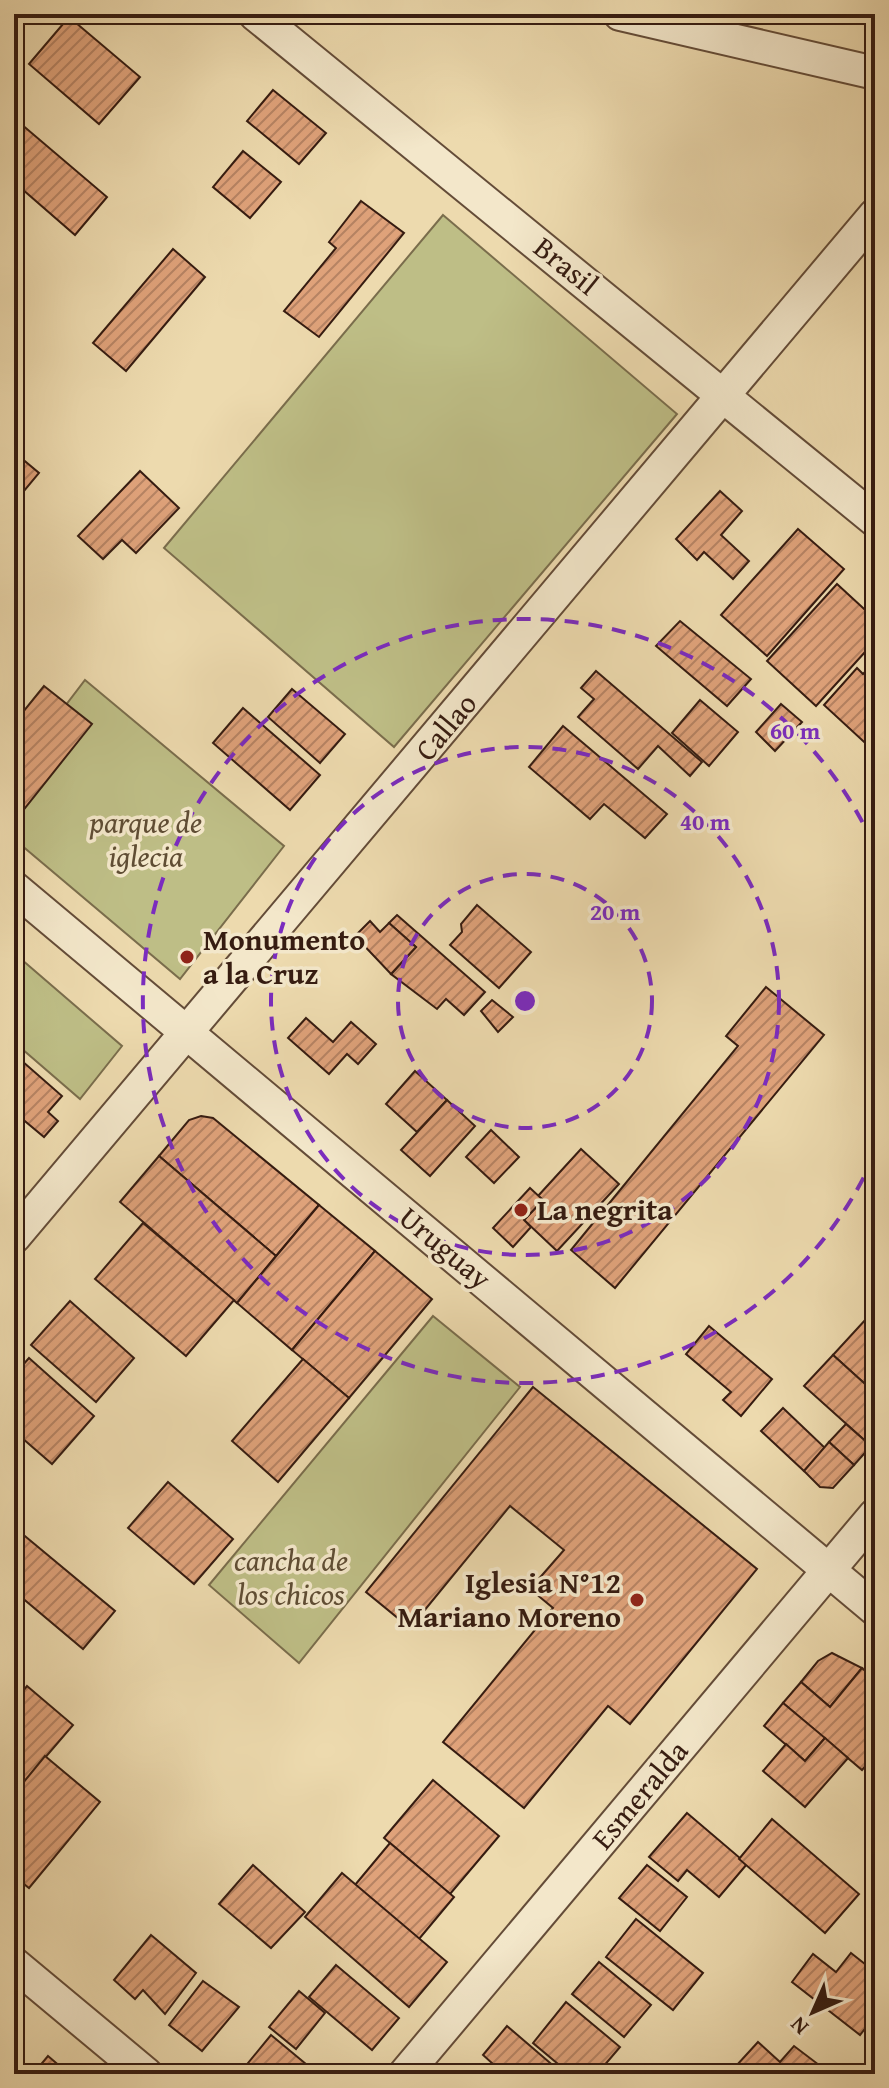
<svg xmlns="http://www.w3.org/2000/svg" width="889" height="2088" font-family="'Gentium Book Plus',serif">
  <defs>
    <pattern id="building-hatch" width="6" height="6" patternUnits="userSpaceOnUse" patternTransform="scale(2)"><rect width="6" height="6" fill="#dfa27a"/><path d="M-1 1l2-2M0 6l6-6M5 7l2-2" fill="none" stroke="#b68363"/></pattern>
  </defs>
  <rect width="100%" height="100%" fill="#eddaae"/>
  <filter id="stains"><feTurbulence type="fractalNoise" baseFrequency=".0025" numOctaves="4"/><feColorMatrix values="0 0 0 0 .2 0 0 0 0 .09 0 0 0 0 .02 0 0 0 .5 -.17"/></filter>
  <radialGradient id="worn" r=".72"><stop offset=".6" stop-color="#630" stop-opacity="0"/><stop offset="1" stop-color="#630" stop-opacity=".3"/></radialGradient>
  <g fill="#bebe86" stroke="#7a6d4c" stroke-width="2">
    <path d="M 443,215 L 677,414 L 394,747 L 164,548 Z"/>
    <path d="M 85,680 L 284,846 L 180,979 L 14,839 L 14,773 Z"/>
    <path d="M 14,953 L 122,1046 L 80,1099 L 14,1042 Z"/>
    <path d="M 433,1316 L 520,1387 L 299,1663 L 209,1585 Z"/>
  </g>
  <g fill="url(#building-hatch)" stroke="#361c11" stroke-width="2">
    <path d="M 69,17 L 140,77 L 99,124 L 29,64 Z"/>
    <path d="M 273,90 L 326,133 L 299,164 L 247,121 Z"/>
    <path d="M 14,118 L 107,197 L 75,235 L 14,182 Z"/>
    <path d="M 243,151 L 281,182 L 250,218 L 213,187 Z"/>
    <path d="M 361,201 L 404,233 L 319,337 L 284,311 L 336,248 L 329,242 Z"/>
    <path d="M 173,249 L 205,277 L 126,371 L 93,343 Z"/>
    <path d="M 14,452 L 39,473 L 14,503 Z"/>
    <path d="M 140,471 L 179,508 L 136,553 L 122,540 L 103,559 L 78,536 Z"/>
    <path d="M 720,491 L 742,511 L 721,535 L 749,561 L 733,579 L 704,552 L 697,560 L 676,539 Z"/>
    <path d="M 798,529 L 844,569 L 767,656 L 721,615 Z"/>
    <path d="M 837,584 L 875,619 L 875,641 L 816,706 L 767,661 Z"/>
    <path d="M 680,621 L 751,679 L 727,706 L 656,646 Z"/>
    <path d="M 875,662 L 875,752 L 824,705 L 857,668 L 863,674 Z"/>
    <path d="M 596,671 L 702,762 L 690,776 L 658,746 L 638,769 L 578,717 L 594,699 L 581,688 Z"/>
    <path d="M 44,686 L 92,724 L 25,808 L 14,799 L 14,723 Z"/>
    <path d="M 292,689 L 345,734 L 320,763 L 268,717 Z"/>
    <path d="M 700,700 L 738,732 L 709,766 L 672,733 Z"/>
    <path d="M 781,704 L 802,722 L 775,751 L 756,732 Z"/>
    <path d="M 243,708 L 320,775 L 290,810 L 213,743 Z"/>
    <path d="M 563,726 L 667,814 L 645,838 L 604,804 L 590,819 L 529,767 Z"/>
    <path d="M 477,905 L 531,952 L 499,988 L 450,945 L 462,932 L 461,924 Z"/>
    <path d="M 397,915 L 485,992 L 464,1015 L 446,999 L 437,1009 L 391,974 L 416,947 L 389,923 Z"/>
    <path d="M 370,921 L 380,932 L 389,923 L 416,947 L 391,974 L 355,936 Z"/>
    <path d="M 766,987 L 824,1035 L 615,1288 L 571,1250 L 738,1046 L 726,1036 Z"/>
    <path d="M 492,1000 L 513,1017 L 498,1032 L 481,1011 Z"/>
    <path d="M 306,1018 L 333,1042 L 351,1022 L 376,1044 L 358,1064 L 347,1054 L 329,1074 L 288,1038 Z"/>
    <path d="M 14,1054 L 62,1096 L 48,1112 L 58,1121 L 44,1137 L 14,1112 Z"/>
    <path d="M 415,1071 L 447,1100 L 417,1132 L 386,1104 Z"/>
    <path d="M 447,1100 L 475,1126 L 430,1176 L 401,1150 Z"/>
    <path d="M 201,1116 L 213,1118 L 319,1205 L 276,1256 L 159,1156 L 189,1120 Z"/>
    <path d="M 491,1130 L 519,1157 L 494,1183 L 466,1157 Z"/>
    <path d="M 581,1149 L 619,1184 L 557,1251 L 524,1220 L 543,1200 L 538,1196 Z"/>
    <path d="M 159,1156 L 276,1256 L 237,1303 L 120,1202 Z"/>
    <path d="M 530,1188 L 543,1200 L 524,1220 L 531,1227 L 513,1247 L 493,1228 Z"/>
    <path d="M 319,1205 L 375,1251 L 292,1350 L 237,1303 Z"/>
    <path d="M 143,1223 L 234,1300 L 186,1356 L 95,1279 Z"/>
    <path d="M 375,1251 L 432,1299 L 349,1398 L 292,1350 Z"/>
    <path d="M 70,1301 L 134,1358 L 96,1402 L 31,1345 Z"/>
    <path d="M 867,1318 L 875,1326 L 875,1393 L 833,1355 Z"/>
    <path d="M 709,1326 L 772,1379 L 741,1416 L 723,1400 L 731,1392 L 686,1354 Z"/>
    <path d="M 833,1355 L 875,1393 L 875,1442 L 871,1446 L 804,1386 Z"/>
    <path d="M 29,1358 L 94,1416 L 52,1464 L 14,1431 L 14,1375 Z"/>
    <path d="M 303,1359 L 349,1398 L 278,1482 L 232,1441 Z"/>
    <path d="M 533,1387 L 757,1569 L 630,1724 L 608,1706 L 524,1808 L 443,1742 L 553,1608 L 530,1589 L 564,1550 L 510,1506 L 410,1628 L 366,1592 Z"/>
    <path d="M 783,1408 L 825,1448 L 804,1471 L 761,1431 Z"/>
    <path d="M 846,1424 L 871,1446 L 854,1465 L 829,1442 Z"/>
    <path d="M 829,1442 L 854,1465 L 833,1488 L 820,1487 L 804,1471 Z"/>
    <path d="M 168,1482 L 233,1539 L 194,1584 L 128,1528 Z"/>
    <path d="M 14,1527 L 115,1611 L 83,1649 L 14,1591 Z"/>
    <path d="M 832,1653 L 862,1668 L 830,1707 L 801,1682 L 818,1661 Z"/>
    <path d="M 862,1668 L 875,1680 L 875,1755 L 862,1770 L 783,1703 L 801,1682 L 830,1707 Z"/>
    <path d="M 27,1686 L 73,1725 L 14,1794 L 14,1702 Z"/>
    <path d="M 783,1703 L 825,1738 L 805,1761 L 764,1726 Z"/>
    <path d="M 825,1738 L 848,1758 L 805,1807 L 763,1771 L 786,1744 L 805,1761 Z"/>
    <path d="M 45,1756 L 100,1802 L 29,1888 L 14,1876 L 14,1794 Z"/>
    <path d="M 433,1780 L 499,1836 L 450,1894 L 384,1838 Z"/>
    <path d="M 687,1813 L 747,1864 L 719,1897 L 687,1870 L 678,1881 L 649,1857 Z"/>
    <path d="M 772,1819 L 859,1894 L 825,1933 L 739,1859 Z"/>
    <path d="M 390,1843 L 454,1897 L 419,1939 L 355,1885 Z"/>
    <path d="M 253,1865 L 305,1912 L 271,1948 L 219,1904 Z"/>
    <path d="M 647,1865 L 687,1897 L 660,1931 L 619,1898 Z"/>
    <path d="M 342,1873 L 447,1962 L 409,2007 L 305,1917 Z"/>
    <path d="M 636,1919 L 703,1973 L 673,2010 L 606,1957 Z"/>
    <path d="M 151,1935 L 196,1973 L 165,2014 L 143,1990 L 135,1999 L 114,1980 Z"/>
    <path d="M 851,1953 L 875,1972 L 875,2016 L 860,2035 L 792,1982 L 813,1954 L 836,1972 Z"/>
    <path d="M 599,1962 L 651,2005 L 624,2037 L 572,1994 Z"/>
    <path d="M 336,1965 L 399,2018 L 372,2050 L 309,1997 Z"/>
    <path d="M 203,1981 L 239,2007 L 202,2051 L 169,2025 Z"/>
    <path d="M 299,1991 L 325,2013 L 296,2049 L 269,2027 Z"/>
    <path d="M 566,2002 L 620,2047 L 597,2074 L 570,2074 L 533,2043 Z"/>
    <path d="M 507,2026 L 563,2074 L 504,2074 L 483,2055 Z"/>
    <path d="M 271,2035 L 318,2074 L 239,2074 Z"/>
    <path d="M 758,2042 L 780,2062 L 794,2046 L 827,2071 L 744,2074 L 736,2066 Z"/>
    <path d="M 48,2056 L 69,2074 L 33,2074 Z"/>
  </g>
  <g fill="none" stroke-linecap="round" stroke-linejoin="round">
    <g stroke="#644c38" stroke-width="36">
      <g id="minor">
        <path d="M 255,14 L 875,520"/>
        <path d="M 620,14 L 875,73"/>
        <path d="M 14,888 L 875,1609"/>
        <path d="M 14,1237 L 875,215"/>
        <path d="M 14,1964 L 146,2074"/>
        <path d="M 405,2074 L 875,1515"/>
      </g>
    </g>
    <use href="#minor" stroke="#f3e7ca" stroke-width="32"/>
  </g>
  <g fill="none" stroke="#7b2cbf" stroke-width="4" stroke-dasharray="14 10">
    <circle cx="525" cy="1001" r="127"/>
    <circle cx="525" cy="1001" r="254"/>
    <path d="M874 1156A382 382 0 1 1 874 846"/>
  </g>
  <g fill="#8f2418" stroke="#f3e7ca" stroke-width="3">
    <circle cx="187" cy="957" r="8"/>
    <circle cx="521" cy="1210" r="8"/>
    <circle cx="637" cy="1600" r="8"/>
  </g>
  <g text-anchor="middle" stroke-width="7" stroke-linejoin="round" paint-order="stroke">
    <g font-size="30" fill="#361c11" stroke="#f3e7ca">
      <text transform="translate(566 266) rotate(39)" y="10">Brasil</text>
      <text transform="translate(446 727) rotate(-50)" y="10">Callao</text>
      <text transform="translate(445 1248) rotate(40)" y="10">Uruguay</text>
      <text transform="translate(640 1795) rotate(-50)" y="10">Esmeralda</text>
    </g>
    <g font-size="30" font-style="italic" fill="#5f4d34" stroke="#f3e7ca">
      <text x="146" y="833">parque de<tspan x="146" dy="34">iglecia</tspan></text>
      <text x="291" y="1571">cancha de<tspan x="291" dy="34">los chicos</tspan></text>
    </g>
    <g font-size="30" font-weight="bold" fill="#361c11" stroke="#f3e7ca" text-anchor="start">
      <text x="203" y="950">Monumento<tspan x="203" dy="34">a la Cruz</tspan></text>
      <text x="537" y="1220">La negrita</text>
      <text x="621" y="1593" text-anchor="end">Iglesia N°12<tspan x="621" dy="34">Mariano Moreno</tspan></text>
    </g>
  </g>
  <circle cx="525" cy="1001" r="12" fill="#7b2cbf" stroke="#f3e7ca" stroke-width="4"/>
  <g font-size="24" text-anchor="middle" font-weight="bold" fill="#7b2cbf" stroke="#f3e7ca" stroke-width="7" stroke-linejoin="round" paint-order="stroke">
    <text x="795" y="739">60 m</text>
    <text x="705" y="830">40 m</text>
    <text x="615" y="920">20 m</text>
  </g>
  <rect width="889" height="2088" fill="none" stroke="#eddaae" stroke-width="48"/>
  <rect x="16" y="16" width="857" height="2056" fill="none" stroke="#361c11" stroke-width="4"/>
  <rect x="24" y="24" width="841" height="2040" fill="none" stroke="#361c11" stroke-width="2"/>
  <g transform="translate(813 2012) rotate(225)" stroke="#f3e7ca" stroke-width="6" paint-order="stroke">
  <path d="M0-6L14 30L0 20L-14 30Z" fill="#361c11"/>
  <text y="-12" font-size="22" font-weight="bold" text-anchor="middle" fill="#361c11">N</text>
  </g>
  <rect width="100%" height="100%" filter="url(#stains)"/>
  <rect width="100%" height="100%" fill="url(#worn)"/>
</svg>
